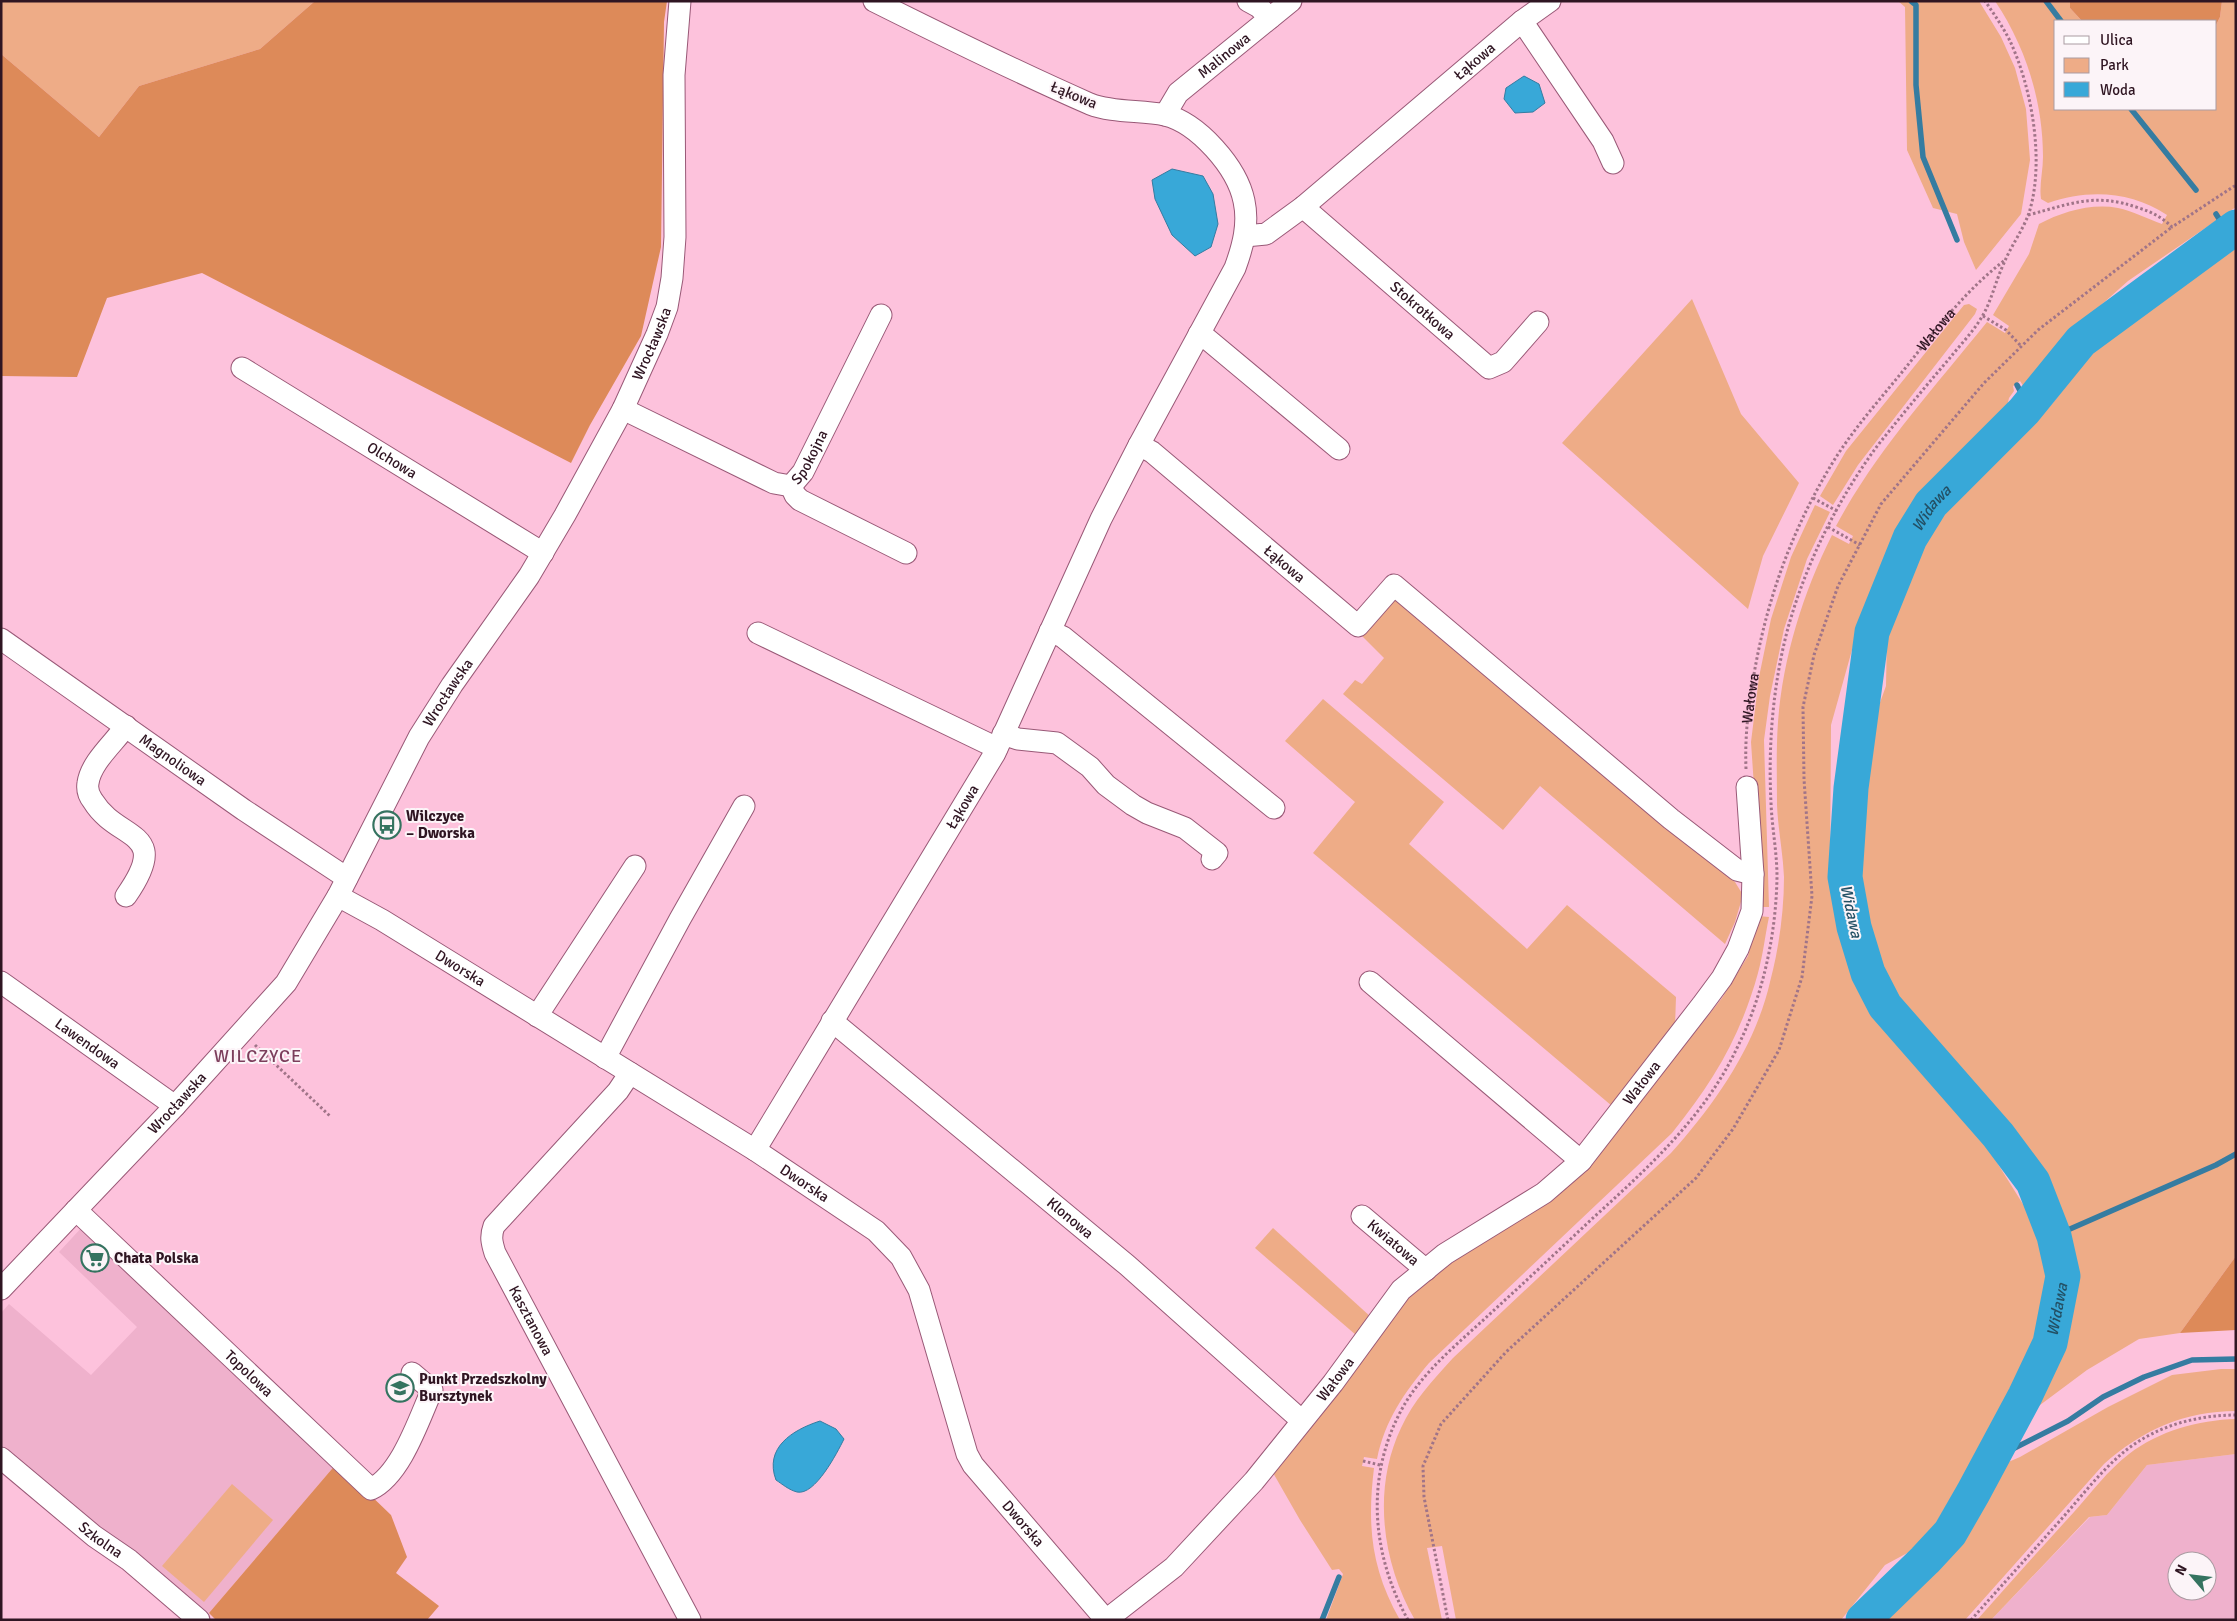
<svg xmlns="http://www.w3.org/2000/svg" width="2237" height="1621" font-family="Signika,sans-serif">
  <rect width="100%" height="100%" fill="#fdc2dc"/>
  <g fill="#efb1cc" fill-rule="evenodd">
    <path d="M 84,1225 L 337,1463 L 209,1613 L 1,1448 L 1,1313 L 9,1304 L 91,1375 L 137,1327 L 59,1252 Z"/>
    <path d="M 2236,1454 L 2236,1620 L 1991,1620 L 2090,1517 L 2107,1515 L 2147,1465 ZM 2177,1561 L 2207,1561 L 2207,1591 L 2177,1591 Z"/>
  </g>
  <g fill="#eeac87">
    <path d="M 1,1 L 315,1 L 260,49 L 139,86 L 99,137 L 1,54 Z"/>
    <path d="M 1898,1 L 1979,1 L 2001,37 L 2015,68 L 2026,109 L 2030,160 L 2021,214 L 1976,270 L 1964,242 L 1957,214 L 1933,208 L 1907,150 L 1905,7 Z"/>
    <path d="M 1995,1 L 2070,1 L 2070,8 L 2082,21 L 2056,21 L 2056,109 L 2216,109 L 2216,25 L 2220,17 L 2222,1 L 2236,1 L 2236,207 L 2128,281 L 2072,331 L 2024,387 L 2020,381 L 2013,386 L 2014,391 L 2009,398 L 2006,411 L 1926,487 L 1898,526 L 1877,574 L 1852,650 L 1831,725 L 1830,876 L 1842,940 L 1879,1021 L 1932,1079 L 1986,1145 L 2031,1217 L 2049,1278 L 2044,1322 L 2020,1380 L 1933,1528 L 1911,1551 L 1885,1565 L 1841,1620 L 1456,1620 L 1442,1546 L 1427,1548 L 1442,1620 L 1415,1620 C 1382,1563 1372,1489 1401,1428 C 1413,1401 1433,1380 1453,1358 L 1671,1153 C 1715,1104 1755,1047 1770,982 C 1779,948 1784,911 1784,877 C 1783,853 1778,829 1777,805 C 1777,778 1776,750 1778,722 C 1783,657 1803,593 1832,535 L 1849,544 L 1853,536 L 1836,526 C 1876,451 1934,388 1987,322 L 2005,333 L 2009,326 L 1993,315 L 2029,254 L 2039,224 C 2062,212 2091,203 2118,208 C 2132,211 2148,219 2162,224 L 2167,215 C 2131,191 2088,189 2048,203 L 2041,199 C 2039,186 2043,171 2043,157 C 2043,102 2026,47 1995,1 Z"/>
    <path d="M 2236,247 L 2236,1256 L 2180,1333 L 2139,1339 L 2087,1370 L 2032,1411 L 2057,1360 L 2070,1326 L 2077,1282 L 2071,1240 L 2047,1185 L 2009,1124 L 1936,1044 L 1896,995 L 1868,940 L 1858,892 L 1865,744 L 1886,686 L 1887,631 L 1901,586 L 1925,531 L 2052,404 L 2091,353 Z"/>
    <path d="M 1692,299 L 1741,414 L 1799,483 L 1763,556 L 1748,609 L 1562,443 Z"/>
    <path d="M 1969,304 L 1977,309 L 1975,314 L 1858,465 L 1833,505 L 1820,496 L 1846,451 L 1964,305 Z"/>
    <path d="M 1815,505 L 1830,512 L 1807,559 L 1784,629 L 1770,696 L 1764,740 L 1769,907 L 1758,907 L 1758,846 L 1751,742 L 1759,677 L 1771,619 L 1791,557 Z"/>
    <path d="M 1395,593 L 1735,882 L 1743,895 L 1735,922 L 1725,944 L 1540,786 L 1503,830 L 1343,694 L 1355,680 L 1362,684 L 1384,658 L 1359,633 Z"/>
    <path d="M 1323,699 L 1444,802 L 1409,844 L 1527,949 L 1567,905 L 1676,997 L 1675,1027 L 1612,1106 L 1313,853 L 1355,802 L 1285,741 Z"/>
    <path d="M 1758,916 L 1769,917 C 1765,936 1763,955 1758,973 C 1740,1038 1713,1082 1672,1133 L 1429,1363 C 1404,1393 1385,1420 1377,1459 L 1364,1457 L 1362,1466 L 1374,1468 C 1367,1526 1371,1569 1400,1620 L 1326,1620 L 1343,1574 L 1339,1569 L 1332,1570 L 1300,1520 L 1272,1471 L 1390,1318 L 1436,1268 L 1539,1207 L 1665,1070 L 1722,998 L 1748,956 Z"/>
    <path d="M 1273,1228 L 1372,1318 L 1356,1335 L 1255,1248 Z"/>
    <path d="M 2221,1369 L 2236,1369 L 2236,1411 C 2185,1411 2142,1430 2104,1464 L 1965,1620 L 1885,1620 L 1906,1593 L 1939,1562 L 1962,1530 L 1999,1466 L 2020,1457 L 2108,1407 L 2172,1375 Z"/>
    <path d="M 2236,1419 L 2236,1454 L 2147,1465 L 2107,1515 L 2089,1517 L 1991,1620 L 1977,1620 C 2009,1584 2041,1548 2074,1512 C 2091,1493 2108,1470 2129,1454 C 2159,1431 2198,1420 2236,1419 Z"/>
    <path d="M 232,1484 L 273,1520 L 204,1602 L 162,1566 Z"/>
  </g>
  <g fill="#dd8a59">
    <path d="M 315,1 L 667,1 L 664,22 L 661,247 L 641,336 L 590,425 L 571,463 L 202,273 L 107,298 L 77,377 L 1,376 L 1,54 L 99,137 L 139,86 L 260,49 Z"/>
    <path d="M 2070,1 L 2222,1 L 2220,17 L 2216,25 L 2216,21 L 2082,21 L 2070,8 Z"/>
    <path d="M 2236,1256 L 2236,1330 L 2180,1333 Z"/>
    <path d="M 337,1463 L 391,1515 L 407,1557 L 396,1573 L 439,1606 L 427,1620 L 216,1620 L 209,1613 Z"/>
  </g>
  <g fill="#38a8d8" stroke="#357ca1">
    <path d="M 1524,76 L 1539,84 L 1545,103 L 1533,112 L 1515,113 L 1504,99 L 1506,88 Z"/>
    <path d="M 1172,169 L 1203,176 L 1213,194 L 1218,224 L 1211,247 L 1195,256 L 1172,235 L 1155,199 L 1152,180 Z"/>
    <path d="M 820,1421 L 836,1429 L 844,1439 C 837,1453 815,1496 797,1492 C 789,1490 782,1484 776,1480 C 764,1448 792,1430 820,1421 Z"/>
  </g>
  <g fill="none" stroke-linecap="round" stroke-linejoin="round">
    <g stroke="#357ca1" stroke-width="5.5">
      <path d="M 1911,1 L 1916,5 L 1916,85 L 1923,157 L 1957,240"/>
      <path d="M 2046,1 L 2061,21"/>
      <path d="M 2131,109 L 2196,190"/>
      <path d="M 2216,214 L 2228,233"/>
      <path d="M 2017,385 L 2028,406"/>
      <path d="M 2054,1236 L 2216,1165 L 2236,1154"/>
      <path d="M 1991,1460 L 2068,1421 L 2103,1397 L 2144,1377 L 2192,1360 L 2236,1359"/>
      <path d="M 1322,1620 L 1339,1577"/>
    </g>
    <path stroke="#38a8d8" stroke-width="35" id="s1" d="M 1863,1620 L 1925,1560 L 1950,1533 L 1973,1493 L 2025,1396 L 2050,1343 L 2063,1276 L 2054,1236 L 2033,1182 L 1998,1135 L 1885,1006 L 1868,973 L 1854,927 L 1845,877 L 1851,788 L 1872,632 L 1910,538 L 1931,504 L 2024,411 L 2081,341 L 2236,227"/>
    <g stroke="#995977" stroke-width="23">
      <g id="minor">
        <path d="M 1248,1 L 1259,7 L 1270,18"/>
        <path d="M 1522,21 L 1603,141 L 1613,163"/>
        <path id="s3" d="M 1165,115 L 1178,93 L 1291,1"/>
        <path id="s4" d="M 1303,207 L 1489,368 L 1503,362 L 1538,322"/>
        <path id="s5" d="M 1245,236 L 1266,234 L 1303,207 L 1522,21 L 1550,1"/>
        <path d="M 1199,334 L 1206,338 L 1339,449"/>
        <path id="s6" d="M 242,368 L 543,553"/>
        <path id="s7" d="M 623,409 L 774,483 L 791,486 L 803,472 L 881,315"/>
        <path id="s8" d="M 1139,445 L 1152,452 L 1358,626 L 1394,585 L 1671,819 L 1737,870 L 1753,874"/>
        <path d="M 791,486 L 795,495 L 800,500 L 906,553"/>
        <path d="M 1050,631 L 1063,637 L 1274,808"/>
        <path d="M 758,633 L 997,748"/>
        <path id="s9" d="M 1,639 L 244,810 L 347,878"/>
        <path d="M 1003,734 L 1018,739 L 1057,743 L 1090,767 L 1106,785 L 1133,805 L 1147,813 L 1185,828 L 1217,853 L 1212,859"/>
        <path d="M 126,896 C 173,829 118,842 93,801 C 89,796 87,789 88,783 C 91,762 114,743 126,726"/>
        <path id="s10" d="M 338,896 L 382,920 L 755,1150 L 876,1231 L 901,1257 L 919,1290 L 967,1454 L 973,1465 L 1106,1620"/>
        <path id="s11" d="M 1,982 L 175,1106"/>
        <path d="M 537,1016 L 635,866"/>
        <path id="s12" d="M 832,1021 L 1127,1265 L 1301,1420"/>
        <path d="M 605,1058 L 680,919 L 744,806"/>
        <path id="s13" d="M 630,1073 L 618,1091 L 494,1226 C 490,1237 492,1243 495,1253 L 690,1620"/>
        <path id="s14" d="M 755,1150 L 995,753 L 1101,519 L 1139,445 L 1235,268 C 1243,246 1249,224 1244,201 C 1237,167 1198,123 1165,115 C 1141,110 1113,113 1090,104 C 1017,72 946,37 874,1"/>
        <path id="s15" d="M 1581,1161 L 1702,1005 L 1722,978 L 1738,949 L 1752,911 L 1753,874 L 1747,787"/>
        <path id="s16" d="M 76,1210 L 371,1489 C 401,1475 419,1419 432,1390 L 412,1373"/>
        <path id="s17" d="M 1362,1216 L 1426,1270"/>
        <path id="s18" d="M 1,1289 L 175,1106 L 286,983 L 338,896 L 419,737 L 452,685 L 529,576 L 565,515 L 623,409 L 657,334 L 667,307 L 672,278 L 675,237 L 674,75 L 680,1"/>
        <path id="s19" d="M 1,1458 L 94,1536 L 129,1560 L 199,1620"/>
        <path id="s20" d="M 1106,1620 L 1174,1567 L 1254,1481 L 1333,1383 L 1401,1290 L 1445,1254 L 1544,1193 L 1581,1161 L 1370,982"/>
      </g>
    </g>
    <g stroke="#a07488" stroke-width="3" stroke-dasharray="2.5 2.5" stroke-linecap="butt">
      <path d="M 2028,215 C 2071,204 2094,192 2139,208 C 2152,212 2163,218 2172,227 L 2236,185"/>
      <path d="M 1983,316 L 2006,330 L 2021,346"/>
      <path d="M 1813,498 L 1837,511"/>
      <path d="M 1828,527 L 1860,545"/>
      <path id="s2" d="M 1746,769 C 1745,742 1747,719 1751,693 C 1763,610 1789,534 1833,462 C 1854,428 1882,397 1907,366 C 1937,328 1966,290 2005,260"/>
      <path d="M 255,1045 L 331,1117"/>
      <path d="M 1363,1461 L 1380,1465"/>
      <path d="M 1408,1620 C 1371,1553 1365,1475 1403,1407 C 1424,1370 1461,1341 1492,1312 C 1526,1281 1560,1249 1594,1217 C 1649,1167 1705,1116 1737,1048 C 1763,996 1776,935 1777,877 C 1777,852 1772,828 1771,803 C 1768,745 1773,684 1788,628 C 1806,563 1838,499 1878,445 C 1901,416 1925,387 1949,359 C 1960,345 1974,331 1983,315 C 1992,299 1996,280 2004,263 C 2011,246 2023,230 2029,213 C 2045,162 2032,88 2010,41 C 2003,27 1994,14 1985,1"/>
      <path d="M 1448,1620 L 1424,1497 L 1423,1466 L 1441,1424 L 1506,1352 L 1696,1178 L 1733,1129 L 1779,1050 L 1802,977 L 1812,896 L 1804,779 L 1803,707 L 1814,655 L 1838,586 L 1881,504 L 1984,383 L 2038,330 L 2172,227"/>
      <path d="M 1971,1620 C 2002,1585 2034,1550 2065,1515 C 2084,1493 2103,1469 2125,1451 C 2156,1426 2197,1415 2236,1415"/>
    </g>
    <use href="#minor" stroke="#fff" stroke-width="21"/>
  </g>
  <defs>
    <g id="bus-ring" transform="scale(1.4375)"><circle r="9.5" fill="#fcf4f8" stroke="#357360" stroke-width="1.5"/><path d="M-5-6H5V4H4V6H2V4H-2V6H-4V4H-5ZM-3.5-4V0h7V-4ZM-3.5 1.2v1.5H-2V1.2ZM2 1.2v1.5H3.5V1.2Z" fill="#357360"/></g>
    <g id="supermarket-ring" transform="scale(1.4375)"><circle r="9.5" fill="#fcf4f8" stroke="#357360" stroke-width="1.5"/><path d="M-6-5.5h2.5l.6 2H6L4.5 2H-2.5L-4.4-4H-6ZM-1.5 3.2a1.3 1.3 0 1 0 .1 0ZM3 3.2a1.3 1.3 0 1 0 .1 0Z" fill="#357360"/></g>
    <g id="school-ring" transform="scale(1.4375)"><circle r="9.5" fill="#fcf4f8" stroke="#357360" stroke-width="1.5"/><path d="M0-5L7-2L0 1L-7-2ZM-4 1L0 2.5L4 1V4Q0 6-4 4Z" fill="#357360"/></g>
  </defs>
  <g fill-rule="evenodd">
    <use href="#bus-ring" x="387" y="825"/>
    <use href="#supermarket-ring" x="95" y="1258"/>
    <use href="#school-ring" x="400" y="1388"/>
  </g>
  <g text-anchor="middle" stroke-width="4" stroke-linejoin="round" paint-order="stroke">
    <g font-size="15" fill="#2f1522" stroke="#fcf4f8">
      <text dy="5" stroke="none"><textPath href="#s3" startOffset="85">Malinowa</textPath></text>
      <text dy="5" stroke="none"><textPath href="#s5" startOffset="292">Łąkowa</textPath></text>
      <text transform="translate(1074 95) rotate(22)" y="5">Łąkowa</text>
      <text dy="5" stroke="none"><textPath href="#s4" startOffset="158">Stokrotkowa</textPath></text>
      <text dy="5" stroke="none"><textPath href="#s2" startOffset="491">Wałowa</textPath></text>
      <text dy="5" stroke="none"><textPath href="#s18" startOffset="1156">Wrocławska</textPath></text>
      <text dy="5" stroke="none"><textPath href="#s7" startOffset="220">Spokojna</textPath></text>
      <text dy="5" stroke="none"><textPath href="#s6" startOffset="176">Olchowa</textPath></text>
      <text dy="5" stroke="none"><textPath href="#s8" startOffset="188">Łąkowa</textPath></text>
      <text dy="5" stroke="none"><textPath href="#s18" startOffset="751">Wrocławska</textPath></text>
      <text dy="5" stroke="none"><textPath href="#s2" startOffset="71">Wałowa</textPath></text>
      <text dy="5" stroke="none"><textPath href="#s9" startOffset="210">Magnoliowa</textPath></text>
      <text dy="5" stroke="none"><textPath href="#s14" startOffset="401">Łąkowa</textPath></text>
      <text dy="5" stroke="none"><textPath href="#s10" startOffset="142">Dworska</textPath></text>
      <text dy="5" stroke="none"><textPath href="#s11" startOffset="106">Lawendowa</textPath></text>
      <text dy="5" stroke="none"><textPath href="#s15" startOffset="99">Wałowa</textPath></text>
      <text dy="5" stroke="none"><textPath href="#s18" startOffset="256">Wrocławska</textPath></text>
      <text dy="5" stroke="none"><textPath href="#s10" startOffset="548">Dworska</textPath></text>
      <text dy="5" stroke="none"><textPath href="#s12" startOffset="309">Klonowa</textPath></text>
      <text dy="5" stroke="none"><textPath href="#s17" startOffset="41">Kwiatowa</textPath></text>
      <text dy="5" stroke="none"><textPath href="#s13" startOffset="309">Kasztanowa</textPath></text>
      <text dy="5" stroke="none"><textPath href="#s16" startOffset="238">Topolowa</textPath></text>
      <text dy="5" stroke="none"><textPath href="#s20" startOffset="334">Wałowa</textPath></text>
      <text dy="5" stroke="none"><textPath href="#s10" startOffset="968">Dworska</textPath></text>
      <text dy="5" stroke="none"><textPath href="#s19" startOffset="129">Szkolna</textPath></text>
    </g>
    <g font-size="15" font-weight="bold" fill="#2f1522" stroke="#fcf4f8" text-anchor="start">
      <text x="406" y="821">Wilczyce<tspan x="406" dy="17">– Dworska</tspan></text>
      <text x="114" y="1263">Chata Polska</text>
      <text x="419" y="1384">Punkt Przedszkolny<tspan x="419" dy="17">Bursztynek</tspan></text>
    </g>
    <g font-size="16" font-style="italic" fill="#235065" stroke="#fcf4f8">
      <text dy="6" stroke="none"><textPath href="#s1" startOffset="1256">Widawa</textPath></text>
      <text transform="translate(1852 911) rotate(78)" y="6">Widawa</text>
      <text dy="6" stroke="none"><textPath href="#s1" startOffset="372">Widawa</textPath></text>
    </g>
    <g font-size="18" letter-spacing="1" fill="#7c3e5c" stroke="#fcf4f8">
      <text x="258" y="1062">WILCZYCE</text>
    </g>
  </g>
  <rect width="2237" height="1621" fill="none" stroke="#2f1522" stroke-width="5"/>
  <rect x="2054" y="20" width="162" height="90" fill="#fcf4f8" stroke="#aa9ba2"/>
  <rect x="2064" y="36" width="25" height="8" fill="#ffffff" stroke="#aa9ba2"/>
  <text x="2100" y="45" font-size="15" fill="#2f1522">Ulica</text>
  <rect x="2064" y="58" width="25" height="15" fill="#eeac87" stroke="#aa9ba2"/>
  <text x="2100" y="70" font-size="15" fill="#2f1522">Park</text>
  <rect x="2064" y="82" width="25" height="15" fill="#38a8d8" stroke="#aa9ba2"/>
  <text x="2100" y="95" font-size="15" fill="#2f1522">Woda</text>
  <g transform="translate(2192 1576) rotate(298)"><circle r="24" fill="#fcf4f8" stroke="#aa9ba2"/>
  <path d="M0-4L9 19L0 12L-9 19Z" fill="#357360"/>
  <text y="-8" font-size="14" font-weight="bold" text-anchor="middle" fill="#2f1522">N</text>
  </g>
</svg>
